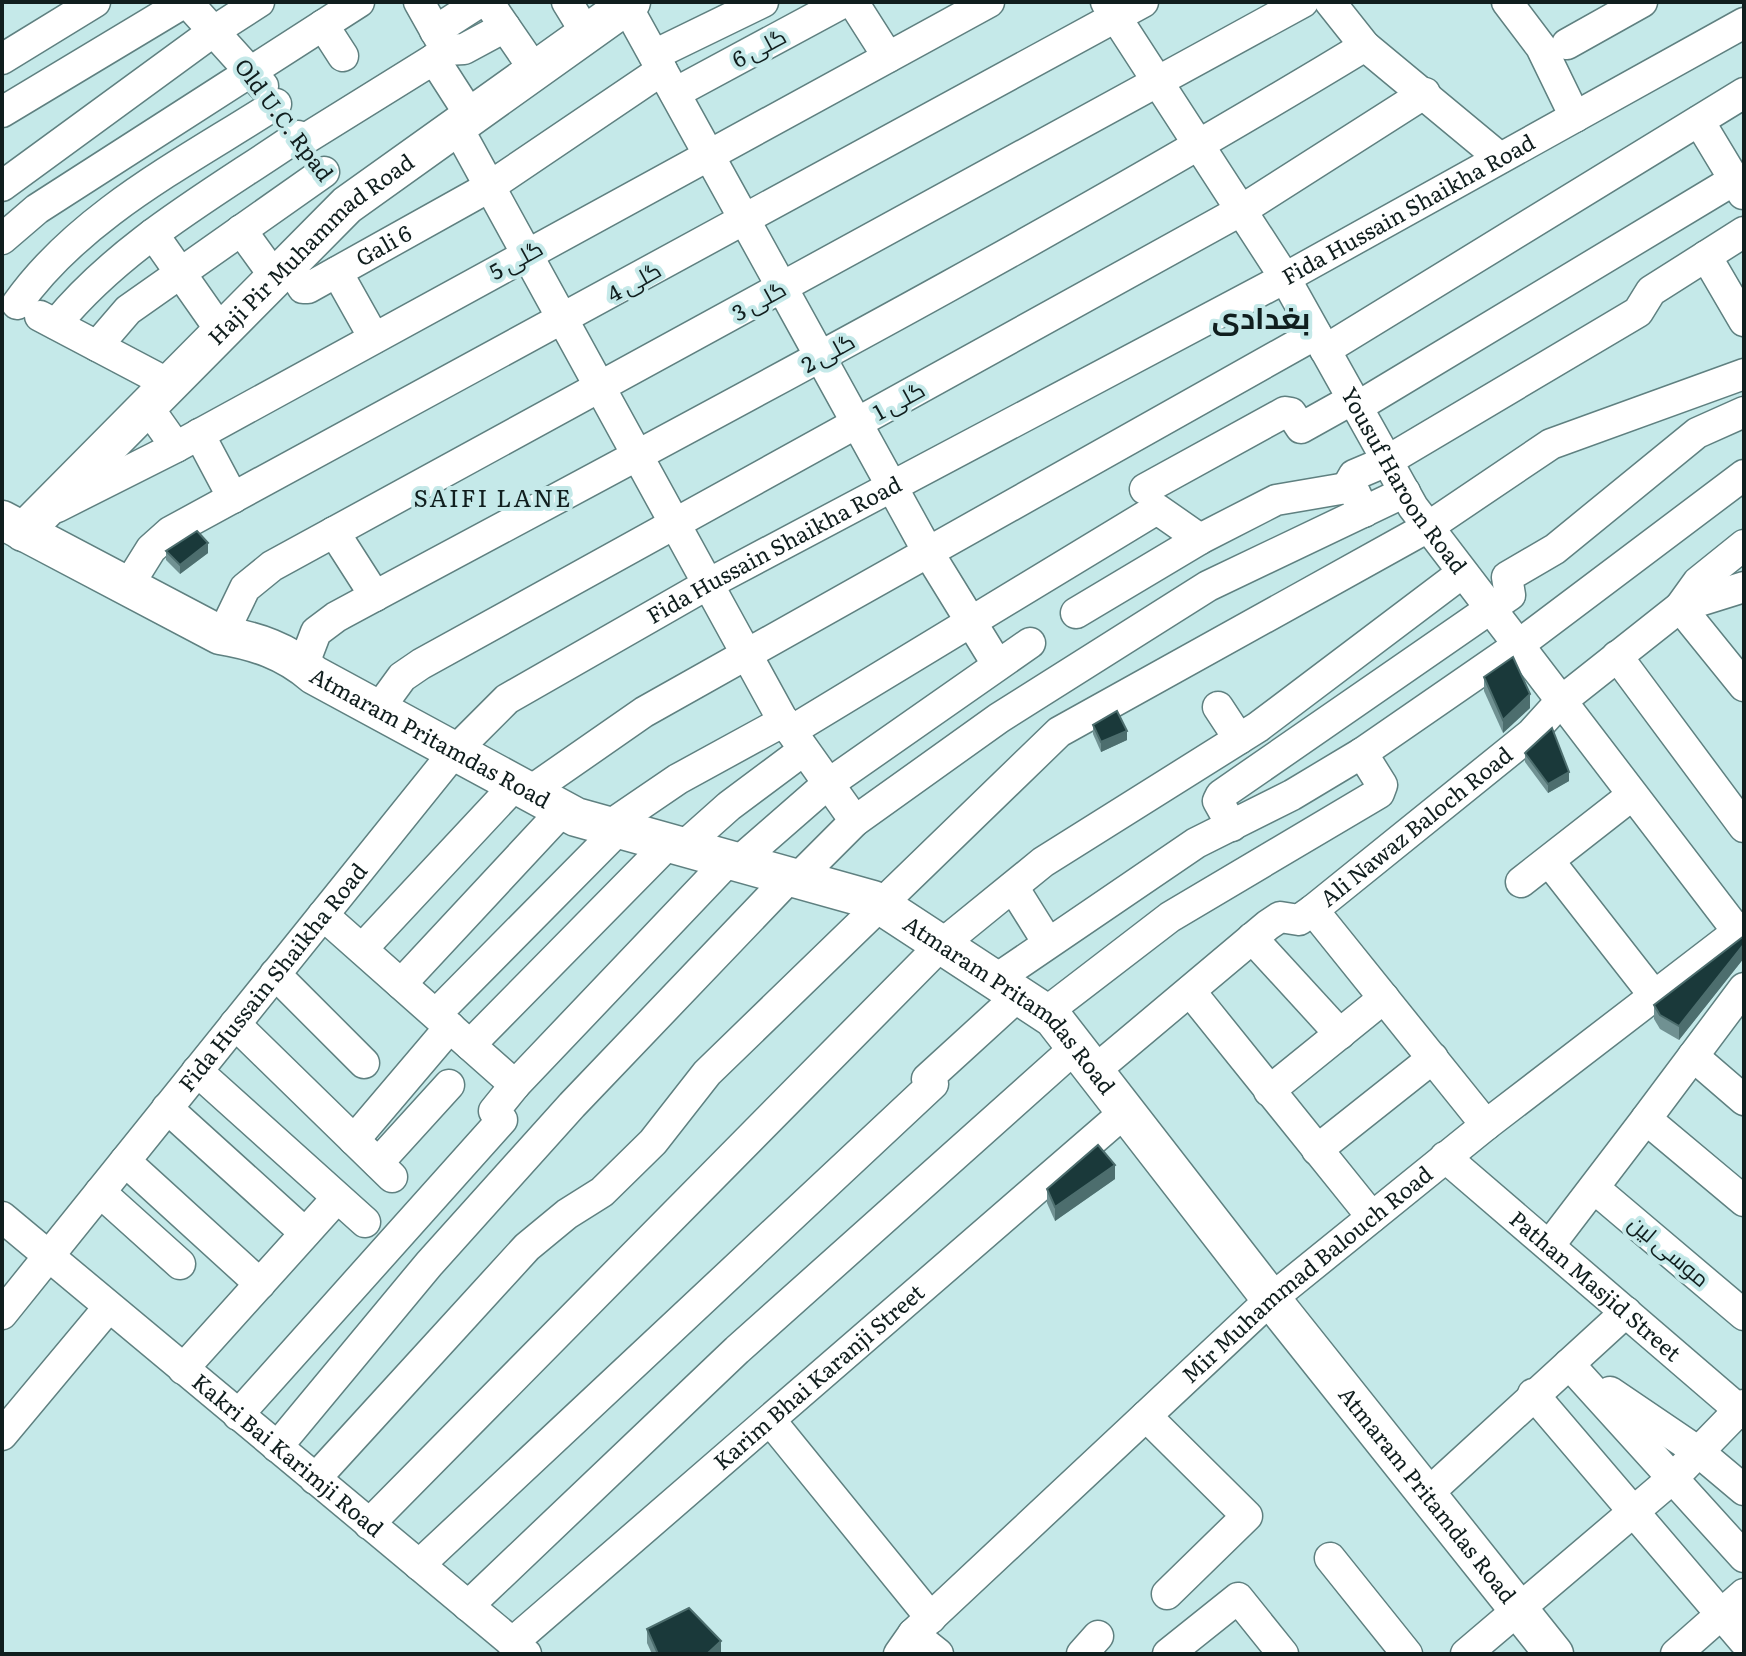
<svg xmlns="http://www.w3.org/2000/svg" width="1746" height="1656" font-family="Literata,Cairo,serif">
  <rect width="100%" height="100%" fill="#c5e9e9"/>
  <g fill="none" stroke-linecap="round" stroke-linejoin="round">
    <g stroke="#5f8080" stroke-width="33">
      <g id="minor">
        <path d="M 187,2 L 263,86"/>
        <path d="M 419,2 L 446,50 L 434,59"/>
        <path d="M 488,2 L 534,69"/>
        <path d="M 567,2 L 586,33"/>
        <path d="M 853,2 L 888,57"/>
        <path id="s1" d="M 1106,2 L 1285,278 L 1413,507 L 1738,932"/>
        <path d="M 1330,2 L 1365,46 L 1500,158"/>
        <path d="M 1507,2 L 1541,47 L 1575,117"/>
        <path d="M 626,5 L 928,552 L 997,664"/>
        <path d="M 323,25 L 343,56"/>
        <path d="M 435,31 L 480,2"/>
        <path d="M 1567,44 L 1642,2"/>
        <path d="M 446,50 L 464,49 L 505,27"/>
        <path d="M 654,55 L 763,2"/>
        <path d="M 2,59 L 95,2"/>
        <path d="M 675,93 L 844,2"/>
        <path d="M 2,112 L 185,2"/>
        <path d="M 1699,121 L 1743,194"/>
        <path d="M 456,125 L 781,717 L 855,821"/>
        <path d="M 302,141 L 434,59 L 470,115"/>
        <path d="M 2,186 L 214,31 L 259,2"/>
        <path d="M 241,230 L 275,277"/>
        <path d="M 153,234 L 221,331"/>
        <path d="M 2,239 L 37,209 L 359,2"/>
        <path d="M 1706,256 L 1744,321"/>
        <path id="s2" d="M 288,264 L 303,288 L 308,288 L 489,187 L 662,70"/>
        <path d="M 337,272 L 374,338"/>
        <path d="M 17,304 C 80,215 186,162 276,104"/>
        <path d="M 40,316 L 169,384"/>
        <path d="M 56,324 C 122,244 213,194 298,136"/>
        <path d="M 97,346 L 128,310 L 324,172"/>
        <path d="M 1325,350 L 1744,93"/>
        <path d="M 147,406 L 176,447"/>
        <path d="M 1357,407 L 1734,180"/>
        <path d="M 199,434 L 233,498"/>
        <path d="M 1145,489 L 1285,412 L 1291,413 L 1301,428 L 1353,399"/>
        <path d="M 57,507 L 176,447 L 989,2"/>
        <path d="M 1364,512 L 1350,482 L 1354,475 L 1387,461 L 1638,312 L 1651,291 L 1744,232"/>
        <path d="M 334,532 L 375,596"/>
        <path d="M 1744,545 L 1698,582 L 1680,607 L 1744,686"/>
        <path d="M 136,573 L 151,549 L 170,532 L 1143,2"/>
        <path d="M 1076,613 L 1200,539 L 1276,500 L 1352,487"/>
        <path d="M 231,617 L 245,588 L 272,566 L 1303,2"/>
        <path d="M 1617,656 L 1744,827"/>
        <path d="M 303,666 L 316,632 L 336,617 C 681,431 1029,250 1365,46"/>
        <path d="M 1218,707 L 1239,739"/>
        <path d="M 378,710 L 402,677 L 421,664 L 1240,211 L 1425,93"/>
        <path d="M 791,731 L 1157,509 L 1200,539"/>
        <path d="M 529,792 L 644,712 L 1316,334"/>
        <path d="M 609,826 L 678,779 L 784,721"/>
        <path d="M 1232,826 L 1218,801 L 1221,795 L 1510,595 L 1507,577 L 1555,549 L 1697,433 L 1744,412"/>
        <path d="M 683,847 L 729,806 L 804,750"/>
        <path d="M 1549,861 L 1653,994"/>
        <path d="M 738,862 L 824,787 L 1030,643"/>
        <path d="M 797,879 L 855,821 L 999,718 L 1208,586 L 1405,492"/>
        <path d="M 1521,882 L 1631,796"/>
        <path d="M 1013,887 L 1048,943"/>
        <path d="M 1313,910 L 1486,1125"/>
        <path d="M 323,915 L 515,1085"/>
        <path d="M 1252,938 L 1340,1034"/>
        <path d="M 362,949 L 516,784"/>
        <path d="M 275,974 L 364,1063"/>
        <path d="M 995,980 L 1196,843 L 1292,795 L 1362,753 L 1517,646 L 1744,475"/>
        <path d="M 401,984 L 563,810"/>
        <path d="M 1744,988 L 1646,1119 L 1744,1201"/>
        <path d="M 1190,991 L 1372,1217"/>
        <path d="M 1045,1013 L 1170,917 L 1379,793 L 1382,785 L 1362,753"/>
        <path d="M 436,1014 L 619,829"/>
        <path d="M 235,1024 L 392,1177"/>
        <path d="M 470,1045 L 669,843"/>
        <path d="M 1693,1056 L 1744,1100"/>
        <path d="M 197,1071 L 365,1222"/>
        <path id="s3" d="M 1093,1072 L 1268,925 L 1280,917 L 1299,920 L 1313,910 L 1531,734 L 1560,702 L 1680,607 L 1744,587"/>
        <path d="M 1269,1091 L 1384,998"/>
        <path d="M 167,1108 L 305,1233"/>
        <path d="M 354,1140 L 450,1027"/>
        <path d="M 1317,1150 L 1433,1058"/>
        <path id="s4" d="M 1445,1157 L 1744,1414"/>
        <path d="M 125,1161 L 260,1284"/>
        <path d="M 378,1163 L 449,1085"/>
        <path d="M 1594,1188 L 1744,1315"/>
        <path d="M 100,1192 L 180,1264"/>
        <path id="s5" d="M 2,1217 L 526,1654"/>
        <path d="M 1549,1246 L 1646,1119"/>
        <path id="s6" d="M 2,1314 L 455,751 L 507,699 L 708,584 L 1285,278 L 1744,23"/>
        <path d="M 1569,1364 L 1744,1557"/>
        <path d="M 183,1369 L 337,1198"/>
        <path d="M 1610,1392 L 1700,1453 L 1744,1490"/>
        <path d="M 1533,1394 L 1744,1641"/>
        <path d="M 238,1415 L 502,1120 L 494,1111 L 515,1085 L 729,860"/>
        <path d="M 1146,1416 L 1247,1516 L 1167,1594"/>
        <path d="M 770,1420 L 931,1618"/>
        <path d="M 2,1435 L 108,1308"/>
        <path d="M 277,1447 L 429,1264 L 572,1105 L 790,877"/>
        <path d="M 315,1479 L 527,1247 L 567,1214 L 602,1192 L 653,1142 L 707,1073 L 1059,732 L 1428,527 L 1551,444 L 1744,374"/>
        <path d="M 1426,1495 L 1626,1312"/>
        <path d="M 369,1524 L 941,945 L 1043,862 L 1258,727 L 1462,573"/>
        <path d="M 1330,1558 L 1407,1654"/>
        <path d="M 419,1565 L 933,1084 L 927,1079 L 1019,995"/>
        <path d="M 468,1606 L 737,1350 L 1076,1047"/>
        <path d="M 913,1634 L 938,1654"/>
        <path id="s7" d="M 512,1643 L 1125,1112"/>
        <path id="s8" d="M 899,1654 L 913,1634 L 1271,1299 L 1486,1125 L 1744,927"/>
        <path d="M 1082,1654 L 1098,1636"/>
        <path d="M 1168,1654 L 1238,1598 L 1283,1654"/>
        <path d="M 1466,1654 L 1673,1478 L 1744,1405"/>
        <path d="M 1676,1654 L 1744,1594"/>
      </g>
    </g>
    <g stroke="#5f8080" stroke-width="41">
      <g id="major">
        <path id="s9" d="M 2,520 L 220,635 C 256,641 286,651 314,675 L 576,817 L 873,900 L 1053,1018 L 1271,1299 L 1554,1654"/>
        <path id="s10" d="M 23,532 L 347,205 L 631,2"/>
      </g>
    </g>
    <use href="#minor" stroke="#fff" stroke-width="30"/>
    <use href="#major" stroke="#fff" stroke-width="38"/>
  </g>
  <g fill="#709192">
    <path d="M 166,551 L 208,553 L 180,574 L 166,560 Z"/>
    <path d="M 1484,677 L 1530,708 L 1503,733 L 1484,691 Z"/>
    <path d="M 1093,725 L 1127,740 L 1101,752 L 1093,734 Z"/>
    <path d="M 1525,753 L 1569,781 L 1548,793 L 1525,762 Z"/>
    <path d="M 1744,936 L 1744,958 L 1679,1040 L 1660,1029 L 1654,1019 L 1654,1005 Z"/>
    <path d="M 1115,1179 L 1055,1221 L 1047,1203 L 1047,1189 Z"/>
    <path d="M 647,1629 L 721,1654 L 652,1654 L 647,1643 Z"/>
  </g>
  <g fill="#4d6e6e">
    <path d="M 208,543 L 208,553 L 180,574 L 180,565 Z"/>
    <path d="M 1530,694 L 1530,708 L 1503,733 L 1503,720 Z"/>
    <path d="M 1127,731 L 1127,740 L 1101,752 L 1101,742 Z"/>
    <path d="M 1569,772 L 1569,781 L 1548,793 L 1548,784 Z"/>
    <path d="M 1744,944 L 1744,958 L 1679,1040 L 1679,1026 Z"/>
    <path d="M 1115,1165 L 1115,1179 L 1055,1221 L 1055,1207 Z"/>
    <path d="M 721,1641 L 721,1654 L 707,1654 Z"/>
  </g>
  <g fill="#1a393a" stroke="#4d6e6e" stroke-width="2">
    <path d="M 197,531 L 208,543 L 180,565 L 166,551 Z"/>
    <path d="M 1513,657 L 1530,694 L 1503,720 L 1484,677 Z"/>
    <path d="M 1117,711 L 1127,731 L 1101,742 L 1093,725 Z"/>
    <path d="M 1552,728 L 1569,772 L 1548,784 L 1525,753 Z"/>
    <path d="M 1744,936 L 1744,944 L 1679,1026 L 1660,1015 L 1654,1005 Z"/>
    <path d="M 1098,1145 L 1115,1165 L 1055,1207 L 1047,1189 Z"/>
    <path d="M 689,1608 L 721,1641 L 707,1654 L 658,1654 L 647,1629 Z"/>
  </g>
  <g text-anchor="middle" stroke-width="8" stroke-linejoin="round" paint-order="stroke">
    <g font-size="22" fill="#101e1e" stroke="#c5e9e9">
      <text transform="translate(759 48) rotate(-28)" y="8">گلی 6</text>
      <text transform="translate(284 120) rotate(53)" y="8">Old U.C. Rpad</text>
      <text dy="8" stroke="none"><textPath href="#s6" startOffset="1822">Fida Hussain Shaikha Road</textPath></text>
      <text dy="8" stroke="none"><textPath href="#s2" startOffset="120">Gali 6</textPath></text>
      <text dy="8" stroke="none"><textPath href="#s10" startOffset="404">Haji Pir Muhammad Road</textPath></text>
      <text transform="translate(516 260) rotate(-29)" y="8">گلی 5</text>
      <text transform="translate(634 282) rotate(-29)" y="8">گلی 4</text>
      <text transform="translate(759 301) rotate(-29)" y="8">گلی 3</text>
      <text transform="translate(828 353) rotate(-29)" y="8">گلی 2</text>
      <text transform="translate(899 401) rotate(-29)" y="8">گلی 1</text>
      <text dy="8" stroke="none"><textPath href="#s1" startOffset="564">Yousuf Haroon Road</textPath></text>
      <text dy="8" stroke="none"><textPath href="#s6" startOffset="1102">Fida Hussain Shaikha Road</textPath></text>
      <text dy="8" stroke="none"><textPath href="#s9" startOffset="482">Atmaram Pritamdas Road</textPath></text>
      <text dy="8" stroke="none"><textPath href="#s3" startOffset="412">Ali Nawaz Baloch Road</textPath></text>
      <text dy="8" stroke="none"><textPath href="#s6" startOffset="432">Fida Hussain Shaikha Road</textPath></text>
      <text dy="8" stroke="none"><textPath href="#s9" startOffset="1130">Atmaram Pritamdas Road</textPath></text>
      <text transform="translate(1669 1251) rotate(40)" y="8">موسی لین</text>
      <text dy="8" stroke="none"><textPath href="#s8" startOffset="558">Mir Muhammad Balouch Road</textPath></text>
      <text dy="8" stroke="none"><textPath href="#s4" startOffset="198">Pathan Masjid Street</textPath></text>
      <text dy="8" stroke="none"><textPath href="#s7" startOffset="406">Karim Bhai Karanji Street</textPath></text>
      <text dy="8" stroke="none"><textPath href="#s5" startOffset="372">Kakri Bai Karimji Road</textPath></text>
      <text dy="8" stroke="none"><textPath href="#s9" startOffset="1778">Atmaram Pritamdas Road</textPath></text>
    </g>
    <g font-size="24" letter-spacing="2" fill="#101e1e" stroke="#c5e9e9">
      <text x="493" y="507">SAIFI LANE</text>
    </g>
    <g font-size="30" font-weight="bold" fill="#101e1e" stroke="#c5e9e9">
      <text x="1261" y="329">بغدادی</text>
    </g>
  </g>
  <rect width="1746" height="1656" fill="none" stroke="#101e1e" stroke-width="8"/>
</svg>
